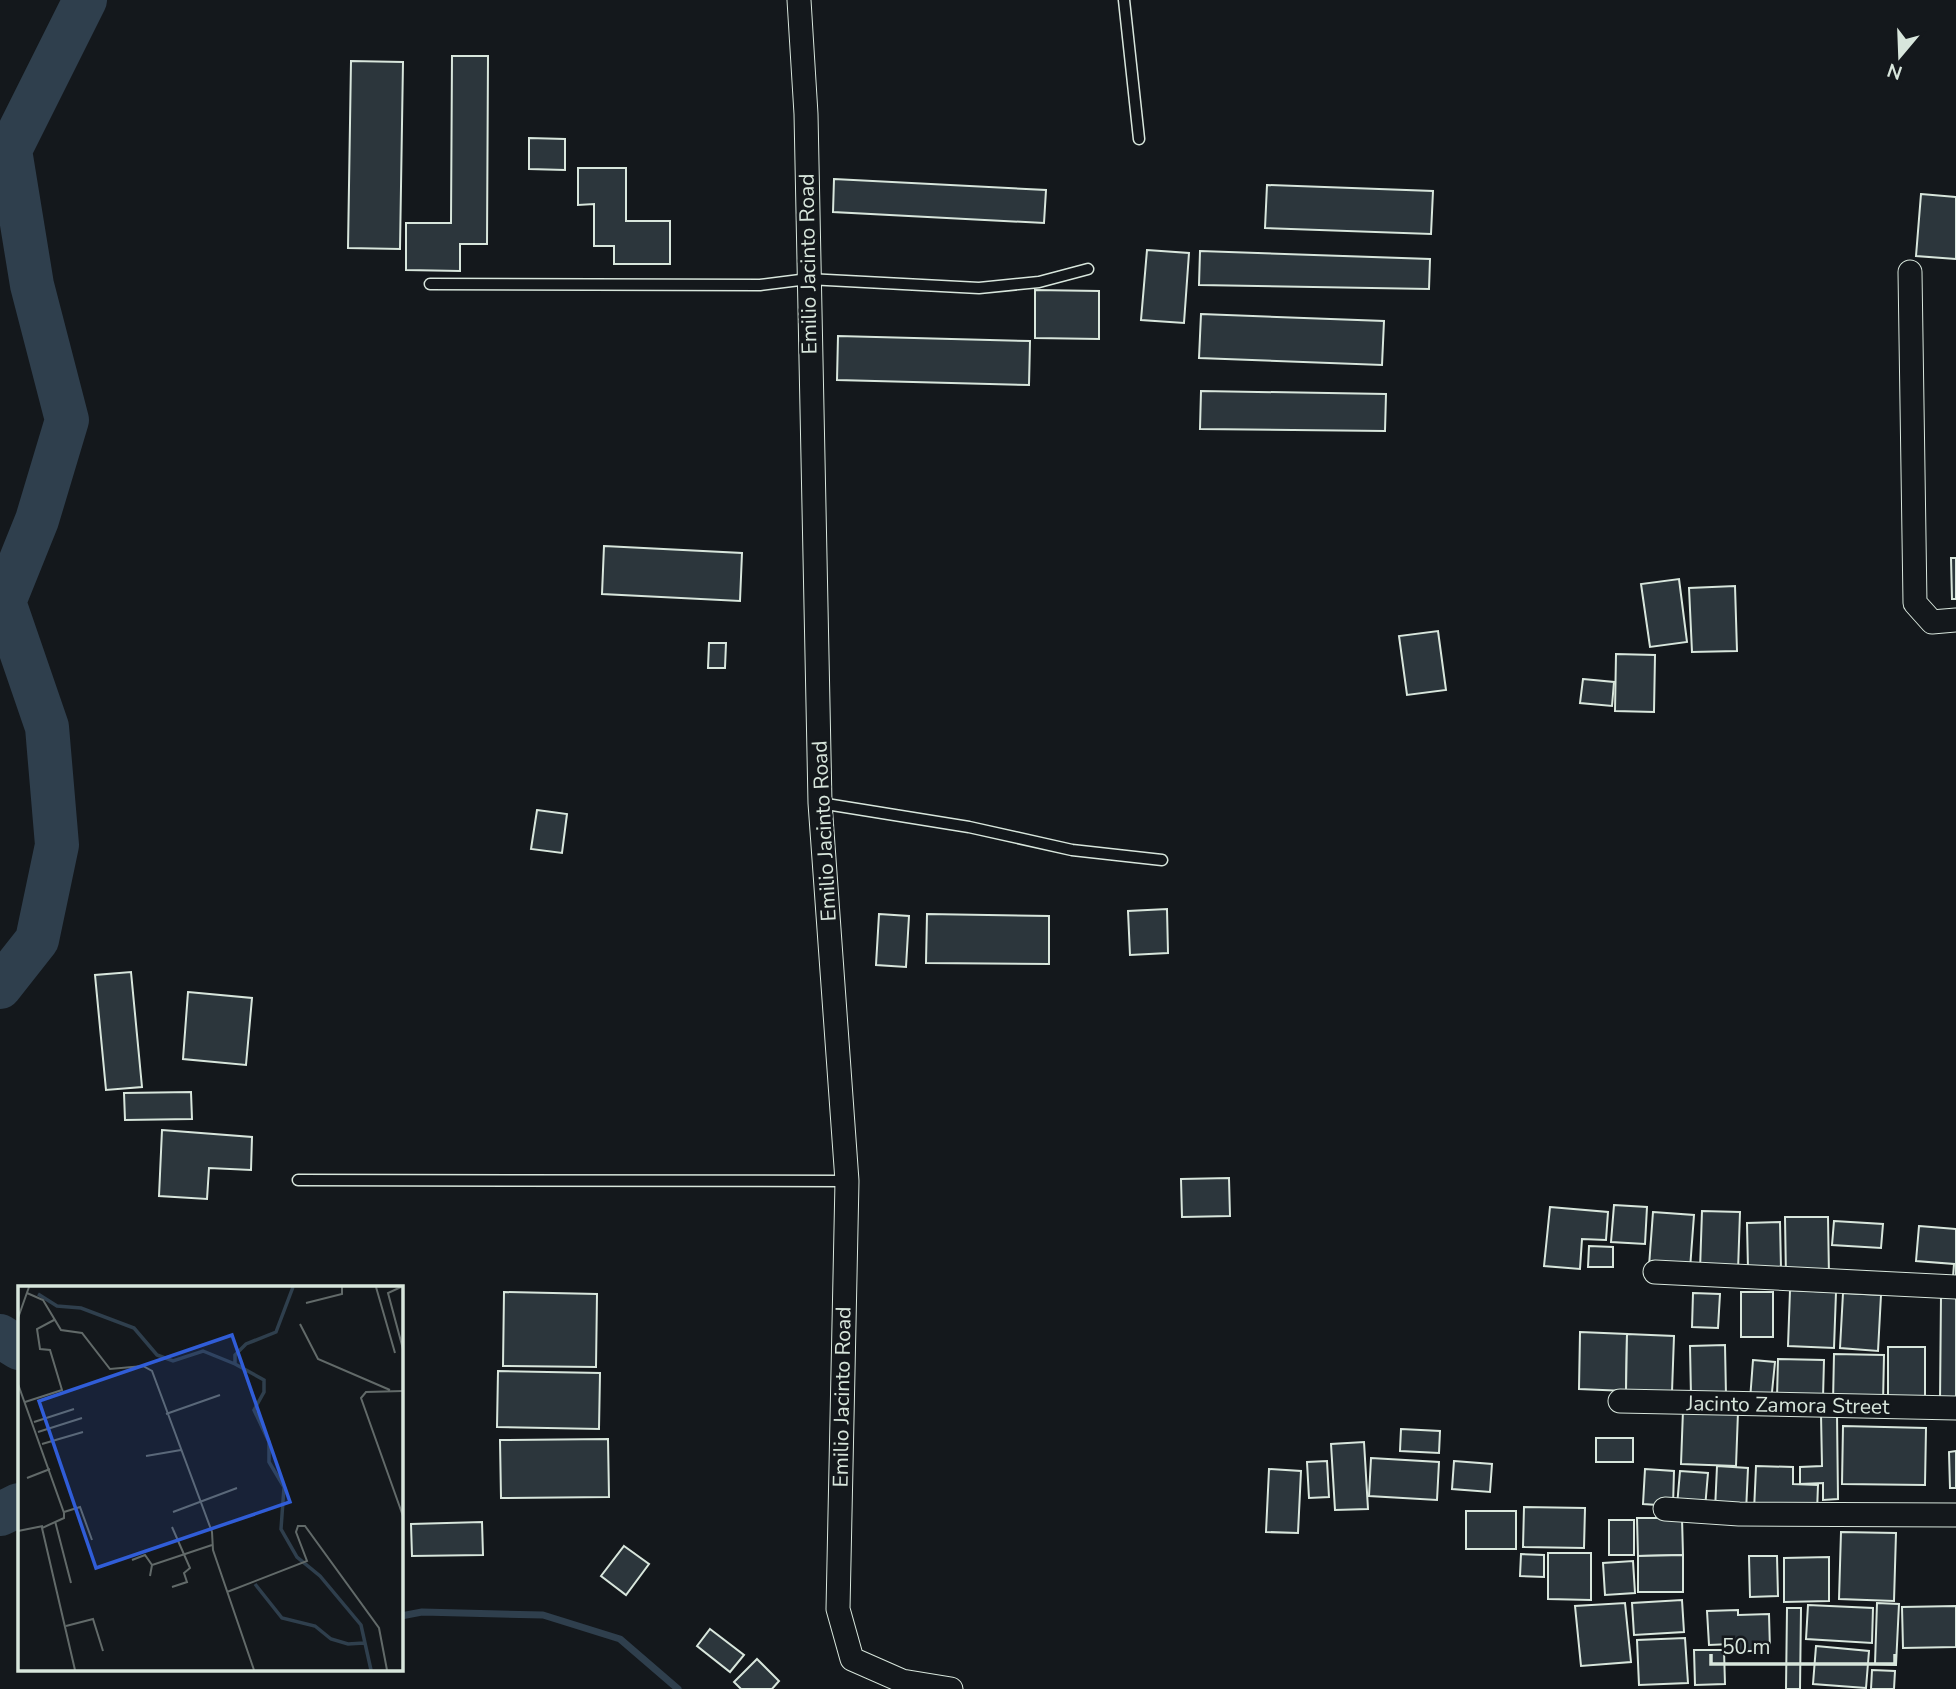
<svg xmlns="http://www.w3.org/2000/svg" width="1956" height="1689" font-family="'Nunito Sans',sans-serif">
  <rect width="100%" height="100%" fill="#14181c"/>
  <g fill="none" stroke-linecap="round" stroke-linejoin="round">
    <path stroke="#2f3f4d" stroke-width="7" d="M 401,1616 L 422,1612 L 543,1615 L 620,1639 L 678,1689"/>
    <g stroke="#2f3f4d" stroke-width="44">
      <path d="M 0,987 L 37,940 L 57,845 L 47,727 L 4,602 L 37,520 L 67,420 L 32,285 L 10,150 L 85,0"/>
      <path d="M 0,1336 L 19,1348"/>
      <path d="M 0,1514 L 19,1505"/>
    </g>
  </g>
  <g fill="#2c363c" stroke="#d8e6dc" stroke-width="2">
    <path d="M 452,56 L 488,56 L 487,244 L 460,244 L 460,271 L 406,270 L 406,223 L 451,223 Z"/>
    <path d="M 351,61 L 403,62 L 400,249 L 348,248 Z"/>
    <path d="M 529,138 L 565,139 L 565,170 L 529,169 Z"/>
    <path d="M 578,168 L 626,168 L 626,221 L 670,221 L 670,264 L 614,264 L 614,246 L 594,246 L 594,204 L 578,205 Z"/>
    <path d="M 834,179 L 1046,190 L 1044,223 L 833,212 Z"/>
    <path d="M 1267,185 L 1433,191 L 1431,234 L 1265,228 Z"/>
    <path d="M 1921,194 L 1956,197 L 1956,259 L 1916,256 Z"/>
    <path d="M 1147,250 L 1189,253 L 1184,323 L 1141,320 Z"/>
    <path d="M 1200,251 L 1430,259 L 1429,289 L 1199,285 Z"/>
    <path d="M 1035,290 L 1099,291 L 1099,339 L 1035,338 Z"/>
    <path d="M 1201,314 L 1384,321 L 1382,365 L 1199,358 Z"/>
    <path d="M 838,336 L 1030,341 L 1029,385 L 837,380 Z"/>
    <path d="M 1201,391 L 1386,394 L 1385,431 L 1200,429 Z"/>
    <path d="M 604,546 L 742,553 L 740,601 L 602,594 Z"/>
    <path d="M 1951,558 L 1956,558 L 1956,599 L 1952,599 Z"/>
    <path d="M 1679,579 L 1687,642 L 1650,647 L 1641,584 Z"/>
    <path d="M 1735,586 L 1737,651 L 1692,652 L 1689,588 Z"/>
    <path d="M 1438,631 L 1446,690 L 1407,695 L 1399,636 Z"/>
    <path d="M 709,643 L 726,643 L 725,668 L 708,668 Z"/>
    <path d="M 1616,654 L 1655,655 L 1654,712 L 1615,711 Z"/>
    <path d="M 1583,679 L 1614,682 L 1612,706 L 1580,703 Z"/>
    <path d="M 537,810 L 567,814 L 562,853 L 531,849 Z"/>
    <path d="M 1167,909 L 1168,953 L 1130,955 L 1128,911 Z"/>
    <path d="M 879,914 L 909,916 L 906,967 L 876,965 Z"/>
    <path d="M 927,914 L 1049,916 L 1049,964 L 926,963 Z"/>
    <path d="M 131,972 L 142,1087 L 106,1090 L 95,975 Z"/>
    <path d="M 188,992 L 252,998 L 246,1065 L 183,1059 Z"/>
    <path d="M 191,1092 L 192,1119 L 125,1120 L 124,1093 Z"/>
    <path d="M 162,1130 L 252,1137 L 251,1170 L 209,1168 L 207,1199 L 159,1196 Z"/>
    <path d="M 1229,1178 L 1230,1216 L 1182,1217 L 1181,1179 Z"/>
    <path d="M 1614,1205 L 1647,1207 L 1645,1244 L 1611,1242 Z"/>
    <path d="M 1550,1207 L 1608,1212 L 1606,1240 L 1582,1239 L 1580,1269 L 1544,1266 Z"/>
    <path d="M 1702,1211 L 1740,1212 L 1738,1271 L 1700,1270 Z"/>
    <path d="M 1653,1212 L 1694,1215 L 1690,1269 L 1649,1266 Z"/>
    <path d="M 1785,1217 L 1828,1217 L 1829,1276 L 1786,1277 Z"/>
    <path d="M 1834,1221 L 1883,1224 L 1881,1248 L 1832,1245 Z"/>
    <path d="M 1780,1222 L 1781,1269 L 1748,1269 L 1747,1223 Z"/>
    <path d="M 1919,1226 L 1956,1229 L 1956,1278 L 1953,1277 L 1954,1264 L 1916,1261 Z"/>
    <path d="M 1589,1246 L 1613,1247 L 1613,1267 L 1588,1267 Z"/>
    <path d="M 1790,1290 L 1836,1292 L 1834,1348 L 1788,1346 Z"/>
    <path d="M 504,1292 L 597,1294 L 596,1367 L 503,1366 Z"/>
    <rect x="1741" y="1292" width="32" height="45"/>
    <path d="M 1693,1293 L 1720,1294 L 1718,1328 L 1692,1327 Z"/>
    <path d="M 1843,1293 L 1881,1295 L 1878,1351 L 1840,1348 Z"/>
    <path d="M 1941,1295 L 1956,1296 L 1956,1402 L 1940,1402 Z"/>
    <path d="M 1580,1332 L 1627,1334 L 1626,1391 L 1579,1389 Z"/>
    <path d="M 1627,1334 L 1674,1336 L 1672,1392 L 1626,1391 Z"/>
    <path d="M 1725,1345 L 1726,1396 L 1691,1396 L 1690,1346 Z"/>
    <rect x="1888" y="1347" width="37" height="57"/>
    <path d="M 1834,1354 L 1884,1355 L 1883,1403 L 1833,1402 Z"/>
    <path d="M 1778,1359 L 1824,1360 L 1823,1398 L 1777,1397 Z"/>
    <path d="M 1753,1360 L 1775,1362 L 1771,1402 L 1750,1400 Z"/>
    <path d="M 498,1371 L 600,1373 L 599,1429 L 497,1427 Z"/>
    <path d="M 1683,1410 L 1738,1412 L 1736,1466 L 1681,1464 Z"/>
    <path d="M 1821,1414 L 1837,1414 L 1838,1499 L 1823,1500 L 1823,1483 L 1800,1484 L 1800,1467 L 1822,1466 Z"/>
    <path d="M 1843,1426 L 1926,1428 L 1925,1485 L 1842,1484 Z"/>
    <path d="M 1401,1429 L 1440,1431 L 1439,1453 L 1400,1451 Z"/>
    <rect x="1596" y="1438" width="37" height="24"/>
    <path d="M 608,1439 L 609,1497 L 501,1498 L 500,1440 Z"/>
    <path d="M 1364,1442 L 1368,1509 L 1335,1510 L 1331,1444 Z"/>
    <path d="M 1956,1451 L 1956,1488 L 1950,1488 L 1949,1452 Z"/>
    <path d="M 1371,1458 L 1439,1462 L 1437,1500 L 1369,1496 Z"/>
    <path d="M 1327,1461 L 1329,1497 L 1309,1498 L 1307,1462 Z"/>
    <path d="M 1454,1461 L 1492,1464 L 1490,1492 L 1452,1489 Z"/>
    <path d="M 1717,1466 L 1748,1468 L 1746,1512 L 1715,1510 Z"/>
    <path d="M 1756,1466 L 1793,1467 L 1793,1484 L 1818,1485 L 1817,1512 L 1754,1511 Z"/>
    <path d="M 1269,1469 L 1301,1471 L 1298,1533 L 1266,1532 Z"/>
    <path d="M 1645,1469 L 1674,1471 L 1673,1506 L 1643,1504 Z"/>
    <path d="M 1680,1471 L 1708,1473 L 1705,1508 L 1677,1506 Z"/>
    <path d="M 1524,1507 L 1585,1508 L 1584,1548 L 1523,1547 Z"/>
    <rect x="1466" y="1511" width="50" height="38"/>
    <path d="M 1637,1518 L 1682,1518 L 1683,1555 L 1638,1556 Z"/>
    <rect x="1609" y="1520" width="25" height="35"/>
    <path d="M 482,1522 L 483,1555 L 412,1556 L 411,1524 Z"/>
    <path d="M 1841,1532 L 1896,1533 L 1894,1601 L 1839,1599 Z"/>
    <path d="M 624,1546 L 649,1564 L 626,1595 L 601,1576 Z"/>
    <path d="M 1548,1553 L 1591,1553 L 1591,1600 L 1548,1599 Z"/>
    <path d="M 1521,1554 L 1544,1555 L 1544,1577 L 1520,1576 Z"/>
    <path d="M 1683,1555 L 1683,1592 L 1638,1592 L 1638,1556 Z"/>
    <path d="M 1749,1556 L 1777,1556 L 1778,1596 L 1750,1597 Z"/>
    <path d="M 1829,1557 L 1829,1601 L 1784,1602 L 1784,1558 Z"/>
    <path d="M 1633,1561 L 1635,1593 L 1605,1595 L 1603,1563 Z"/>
    <path d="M 1682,1600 L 1684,1632 L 1634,1635 L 1632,1603 Z"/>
    <path d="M 1625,1603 L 1631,1662 L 1581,1666 L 1575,1606 Z"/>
    <path d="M 1877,1603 L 1899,1604 L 1896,1665 L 1875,1664 Z"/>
    <path d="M 1808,1605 L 1873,1608 L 1872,1643 L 1806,1639 Z"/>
    <path d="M 1956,1606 L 1956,1647 L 1903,1648 L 1902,1607 Z"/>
    <path d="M 1787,1608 L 1801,1608 L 1800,1689 L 1786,1689 Z"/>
    <path d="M 1738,1610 L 1738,1615 L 1769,1614 L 1770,1650 L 1731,1652 L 1731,1644 L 1709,1645 L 1707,1611 Z"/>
    <path d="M 710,1629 L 744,1655 L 730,1672 L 697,1646 Z"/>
    <path d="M 1685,1638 L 1688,1683 L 1639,1685 L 1637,1640 Z"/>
    <path d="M 1816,1646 L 1869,1651 L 1866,1688 L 1813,1684 Z"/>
    <path d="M 1694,1650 L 1724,1650 L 1725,1684 L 1695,1685 Z"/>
    <path d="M 757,1659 L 779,1681 L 772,1689 L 741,1689 L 734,1682 Z"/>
    <path d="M 1872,1670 L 1895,1671 L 1894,1689 L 1871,1689 Z"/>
  </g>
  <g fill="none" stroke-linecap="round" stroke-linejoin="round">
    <g stroke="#d8e6dc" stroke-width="13">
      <g id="lane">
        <path d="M 1124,0 L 1139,139"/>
        <path d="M 430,284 L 760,285 L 808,279 L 979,288 L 1039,282 L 1088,269"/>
        <path d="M 820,803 L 969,827 L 1072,850 L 1162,860"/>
        <path d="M 298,1180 L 847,1181"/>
      </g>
    </g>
    <g stroke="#d8e6dc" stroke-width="25">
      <g id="street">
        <path d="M 799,0 L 806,114 L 820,803 L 847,1181 L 838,1609 L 852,1659 L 902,1681 L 951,1689"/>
        <path d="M 1910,272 L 1915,603 L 1932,622 L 1956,620"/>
        <path d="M 1655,1272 L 1956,1287"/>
        <path d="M 1620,1401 L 1956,1408"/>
        <path d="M 1665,1509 L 1739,1514 L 1956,1515"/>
      </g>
    </g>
    <use href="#lane" stroke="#14181c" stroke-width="10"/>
    <use href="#street" stroke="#14181c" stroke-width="23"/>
  </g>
  <g text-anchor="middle" stroke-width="5" stroke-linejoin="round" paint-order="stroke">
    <g font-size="21" fill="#d8e6dc" stroke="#14181c">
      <text transform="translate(808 264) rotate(-91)" y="7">Emilio Jacinto Road</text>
      <text transform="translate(824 831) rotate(-93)" y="7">Emilio Jacinto Road</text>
      <text transform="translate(842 1397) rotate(-89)" y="7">Emilio Jacinto Road</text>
      <text transform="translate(1788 1405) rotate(1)" y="7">Jacinto Zamora Street</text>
    </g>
  </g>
  <g transform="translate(18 1286)">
    <rect width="385" height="385" fill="#14181c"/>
    <path fill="none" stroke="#2f3f4d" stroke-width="3.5" d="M 275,1 L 258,46 L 228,58 L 217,69 L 217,78 L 246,94 L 246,106 L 236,124 L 251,156 L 251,176 L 266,201 L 263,243 L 279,271 L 302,290 L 343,339 L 353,384M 20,8 L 39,20 L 63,22 L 116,42 L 139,69 L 155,75 L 185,65 L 217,78M 237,298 L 264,332 L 297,340 L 313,353 L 330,358 L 346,357"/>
    <path fill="none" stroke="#626a69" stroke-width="2" d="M 358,1 L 377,67M 383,1 L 370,7 L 385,63M 9,7 L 25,14 L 43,44 L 64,47 L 92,83 L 125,80 L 134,85 L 194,246 L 195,264 L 236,384M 288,17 L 324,8 L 324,1M 0,32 L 11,1M 282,38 L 300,73 L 372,104M 0,98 L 46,227 L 46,232 L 24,242 L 57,384M 385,105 L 348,106 L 343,112 L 385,230M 7,116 L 44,104 L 32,64 L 22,63 L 19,43 L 36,34M 148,128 L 202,109M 16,136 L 56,123M 20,146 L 64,132M 24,158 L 65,146M 128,170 L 163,164M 9,192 L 32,183M 46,226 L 62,221 L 74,254M 155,226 L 219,202M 37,235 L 53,297M 0,245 L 25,240M 114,274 L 127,269 L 134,279M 132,290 L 134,279 L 194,259M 154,301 L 169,296 L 166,287 L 172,282 L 154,241M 209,306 L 289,275 L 278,246 L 280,240 L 287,240 L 361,342 L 369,384M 48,340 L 75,333 L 85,365"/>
    <path fill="#305dd8" fill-opacity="0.15" stroke="#305dd8" stroke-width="3.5" d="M 214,49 L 272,216 L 78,282 L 21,115 Z"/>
    <rect width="385" height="385" fill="none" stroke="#d8e6dc" stroke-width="3.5"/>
  </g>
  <g transform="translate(1900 56) rotate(199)" stroke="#14181c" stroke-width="5" paint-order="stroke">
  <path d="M0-5L12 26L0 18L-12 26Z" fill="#d8e6dc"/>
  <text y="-10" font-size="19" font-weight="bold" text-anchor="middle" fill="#d8e6dc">N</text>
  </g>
  <path d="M1711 1654v10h184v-10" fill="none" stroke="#d8e6dc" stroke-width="3.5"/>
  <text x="1722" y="1654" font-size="21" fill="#d8e6dc" stroke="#14181c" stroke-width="5" paint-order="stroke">50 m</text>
</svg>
